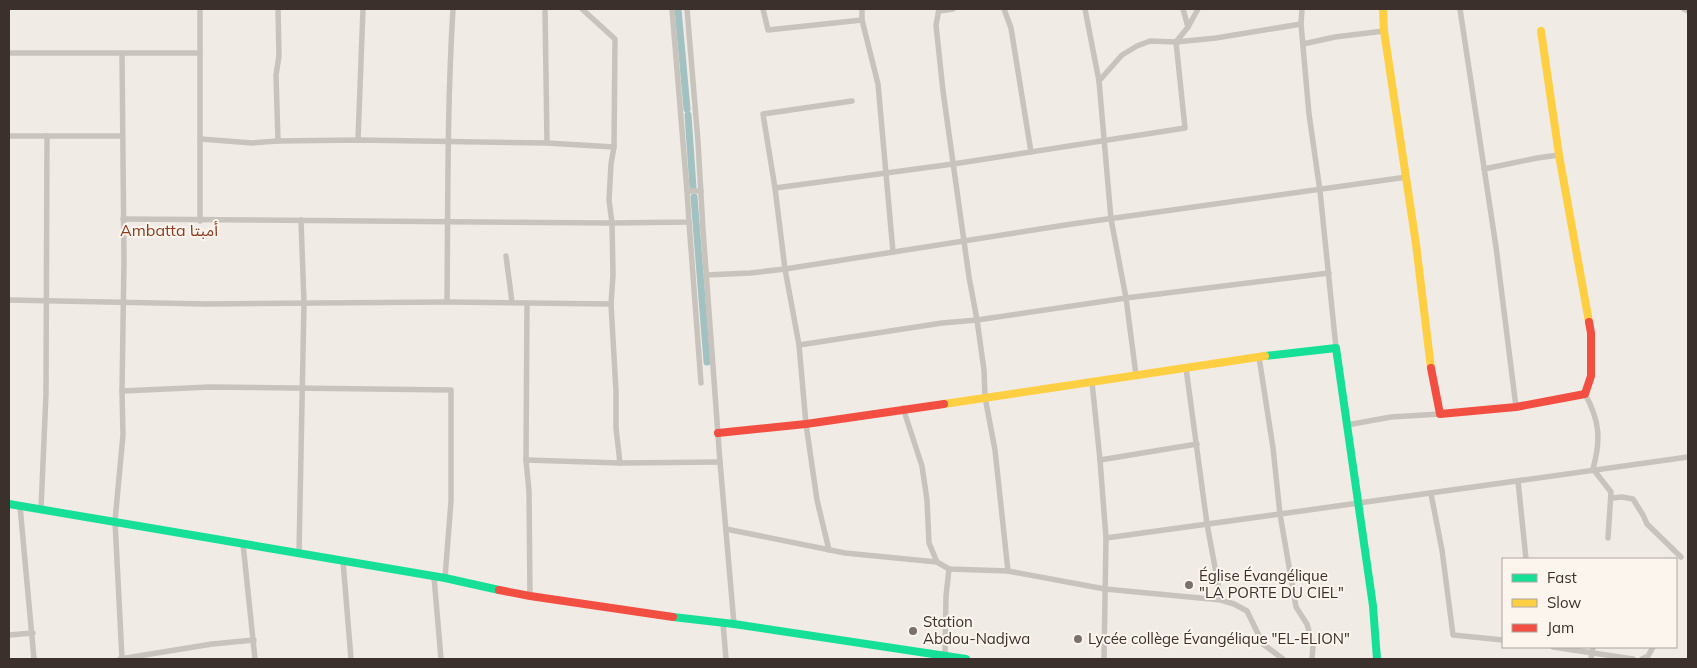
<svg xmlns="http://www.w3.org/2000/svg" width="1697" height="668" font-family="Mulish,'Noto Sans Arabic',sans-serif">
  <rect width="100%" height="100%" fill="#f0ebe5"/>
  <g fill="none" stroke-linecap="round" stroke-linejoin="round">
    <g stroke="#a1c2c1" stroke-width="7">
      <path d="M 678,9 L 687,109"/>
      <path d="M 688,115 L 693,188"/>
      <path d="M 694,197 L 707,362"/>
    </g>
    <g stroke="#c9c3be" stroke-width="5.5">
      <path d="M 200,9 L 200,221"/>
      <path d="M 545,9 L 547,143"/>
      <path d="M 582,9 L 615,39 L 614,147 L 611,164 L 609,200 L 612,223 L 613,275 L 611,304 L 616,391 L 616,428 L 620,463"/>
      <path d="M 672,9 L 687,191 L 701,191"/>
      <path d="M 687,9 L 698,142 L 703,230 L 720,462 L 734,624"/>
      <path d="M 763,9 L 768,30 L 862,20"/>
      <path d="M 862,9 L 862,20 L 878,84 L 893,252"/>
      <path d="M 939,9 L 936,25 L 943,91 L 969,277 L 977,320 L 984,370 L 985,397 L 995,450 L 1008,571"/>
      <path d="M 1004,9 L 1011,28 L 1031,152"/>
      <path d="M 1085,9 L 1099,81 L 1111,219 L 1126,298 L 1136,375"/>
      <path d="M 1183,9 L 1188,27"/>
      <path d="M 1302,9 L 1301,24 L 1309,114 L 1320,191 L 1336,348"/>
      <path d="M 1460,9 L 1496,247 L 1516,407"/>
      <path d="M 1684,9 L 1688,11"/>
      <path d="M 939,11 L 953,9"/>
      <path d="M 1303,44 L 1335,37 L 1384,31"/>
      <path d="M 9,53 L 200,53"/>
      <path d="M 122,54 L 124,260 L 122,391 L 123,435 L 115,521 L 122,659"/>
      <path d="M 1099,81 L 1122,55 L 1137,46 L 1150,41 L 1176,42 L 1216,38 L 1301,24"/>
      <path d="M 9,136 L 122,136"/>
      <path d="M 201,139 L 252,143 L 278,141 L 358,140 L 547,143 L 614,147"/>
      <path d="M 358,140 L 363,9"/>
      <path d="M 278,141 L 276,75 L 279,56 L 278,9"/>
      <path d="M 1484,169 L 1537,158 L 1559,155"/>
      <path d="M 775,188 L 953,164 L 1185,128 L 1176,42 L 1188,27 L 1198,9"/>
      <path d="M 123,219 L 612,223 L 689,222 L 687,191"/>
      <path d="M 689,222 L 701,383"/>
      <path d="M 506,256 L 512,302"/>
      <path d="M 706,275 L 750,273 L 785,269 L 1072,224 L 1407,177"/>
      <path d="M 9,300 L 206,304 L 447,302 L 611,304"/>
      <path d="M 447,302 C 448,204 447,106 453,9"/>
      <path d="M 527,303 L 526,460 L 529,491 L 530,596"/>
      <path d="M 799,345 L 942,323 L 977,320 L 1126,298 L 1329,273"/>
      <path d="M 1259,357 L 1273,448 L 1280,514 L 1688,457"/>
      <path d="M 1186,368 L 1207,524 L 1221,600 L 1234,604 L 1247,611 L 1263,644 L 1283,659"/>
      <path d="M 1092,382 L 1100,460 L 1106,538 L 1104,659"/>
      <path d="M 122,391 L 210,387 L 451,390 L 451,501 L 445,578"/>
      <path d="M 1585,394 C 1600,421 1601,440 1593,469 L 1611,492 L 1608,538"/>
      <path d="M 903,408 L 922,466 L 927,500 L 929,543 L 937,562"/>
      <path d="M 1347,425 L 1391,417 L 1440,414"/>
      <path d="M 526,460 L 620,463 L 720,462"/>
      <path d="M 1100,460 L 1197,444"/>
      <path d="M 1518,481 L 1526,559"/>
      <path d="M 1431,494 L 1442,550 L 1453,635 L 1503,640"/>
      <path d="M 1612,498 L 1622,497 L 1633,499 L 1643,515 L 1647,524 L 1681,557"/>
      <path d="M 20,506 L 34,659"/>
      <path d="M 41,509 L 46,394 L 47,136"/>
      <path d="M 726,529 L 845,553 L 937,562 L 949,569 L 1008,571 L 1105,589 L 1221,600"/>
      <path d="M 1106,538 L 1280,514 L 1296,607 L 1307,624 L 1313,646 L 1312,659"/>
      <path d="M 243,544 L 255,659"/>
      <path d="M 829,550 L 817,500 L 806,424 L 799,345 L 785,269 L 775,188 L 763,114 L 852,101"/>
      <path d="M 299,553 L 304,303 L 301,220"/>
      <path d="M 343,561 L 351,659"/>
      <path d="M 434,577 L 441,659"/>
      <path d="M 723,623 L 726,659"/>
      <path d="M 9,635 L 33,633"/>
      <path d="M 1553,647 L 1633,659"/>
      <path d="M 945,656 L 946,596 L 949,569"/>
      <path d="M 120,659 L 212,644 L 254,640"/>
      <path d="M 1591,659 L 1593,647"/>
      <path d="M 1642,659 L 1648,656 L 1653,647"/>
    </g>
    <g stroke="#16e098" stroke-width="8">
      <path d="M 1265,356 L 1336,348 L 1373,606 L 1377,659"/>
      <path d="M 9,504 L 445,578 L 499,590"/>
      <path d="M 673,617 L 734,624 L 966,659"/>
    </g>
    <g stroke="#ffcf43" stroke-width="8">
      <path d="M 1383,9 L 1384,31 L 1416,244 L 1431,368"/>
      <path d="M 1541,31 L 1559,155 L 1589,322"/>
      <path d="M 944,404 L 1265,356"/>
    </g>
    <g stroke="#f24e42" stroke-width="8">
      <path d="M 1431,368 L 1440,414 L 1516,407 L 1585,394 L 1591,376 L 1591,333 L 1589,322"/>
      <path d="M 718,433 L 806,424 L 944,404"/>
      <path d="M 499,590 L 530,596 L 673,617"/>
    </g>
  </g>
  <g fill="#7a716c" stroke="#fbf5ee" stroke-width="2">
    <circle cx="1189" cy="585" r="5"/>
    <circle cx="913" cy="631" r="5"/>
    <circle cx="1078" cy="639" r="5"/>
  </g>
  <g text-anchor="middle" stroke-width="4" stroke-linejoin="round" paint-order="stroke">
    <g font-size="15" fill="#3b302b" stroke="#fbf5ee" text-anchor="start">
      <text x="1199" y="581">Église Évangélique<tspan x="1199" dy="17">"LA PORTE DU CIEL"</tspan></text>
      <text x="923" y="627">Station<tspan x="923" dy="17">Abdou-Nadjwa</tspan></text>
      <text x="1088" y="644">Lycée collège Évangélique "EL-ELION"</text>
    </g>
    <g font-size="16" fill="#8c3b22" stroke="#fbf5ee">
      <text x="169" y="236">Ambatta أمبتا</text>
    </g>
  </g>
  <rect width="1697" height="668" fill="none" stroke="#3b302b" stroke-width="20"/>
  <rect x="1502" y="558" width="175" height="90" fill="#fbf5ee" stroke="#aea6a0"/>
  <rect x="1512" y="574" width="25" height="8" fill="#16e098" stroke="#aea6a0"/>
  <text x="1547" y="583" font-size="15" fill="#3b302b">Fast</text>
  <rect x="1512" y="599" width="25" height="8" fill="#ffcf43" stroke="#aea6a0"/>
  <text x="1547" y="608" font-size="15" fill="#3b302b">Slow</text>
  <rect x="1512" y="624" width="25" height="8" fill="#f24e42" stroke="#aea6a0"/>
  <text x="1547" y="633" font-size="15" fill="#3b302b">Jam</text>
</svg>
